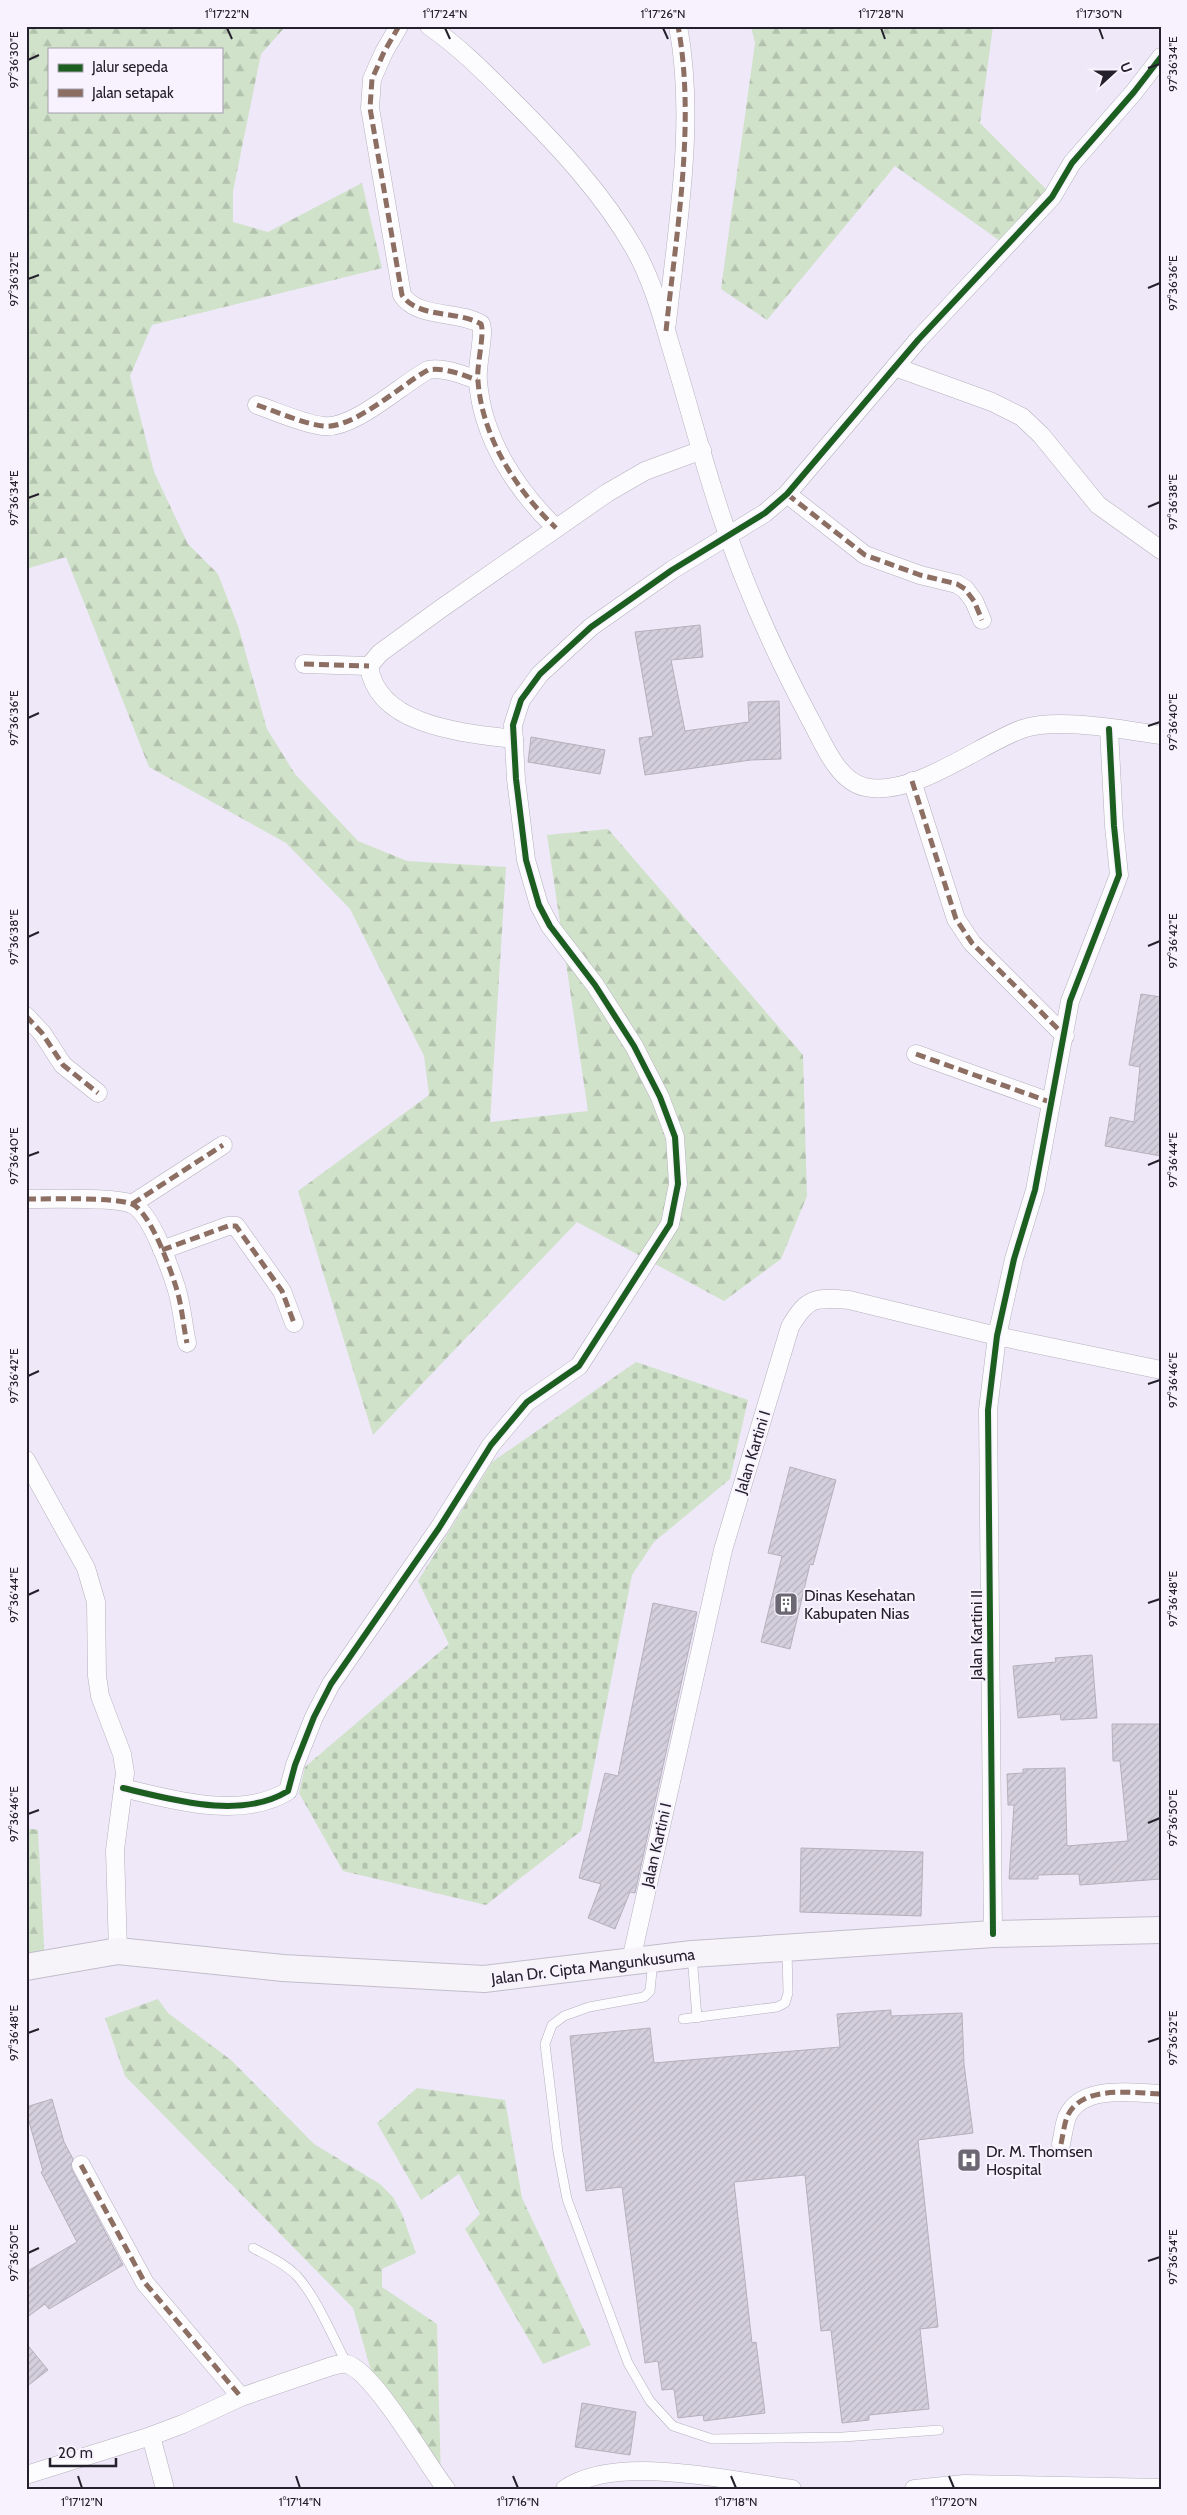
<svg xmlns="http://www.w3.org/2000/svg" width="1187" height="2515" font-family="Cabin,sans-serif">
  <defs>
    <pattern id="forest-firs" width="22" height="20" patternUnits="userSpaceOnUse" patternTransform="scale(1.25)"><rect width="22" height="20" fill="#d1e2ca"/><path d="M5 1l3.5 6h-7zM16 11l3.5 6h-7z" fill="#b3c2ae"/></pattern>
    <pattern id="cemetery-stones" width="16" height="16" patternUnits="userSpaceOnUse" patternTransform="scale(1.25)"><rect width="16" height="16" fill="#d1e2ca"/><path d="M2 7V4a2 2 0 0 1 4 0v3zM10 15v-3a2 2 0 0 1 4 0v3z" fill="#b3c2ae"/></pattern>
    <pattern id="building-hatch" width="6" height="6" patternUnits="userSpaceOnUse" patternTransform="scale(1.25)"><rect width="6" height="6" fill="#d4cfdc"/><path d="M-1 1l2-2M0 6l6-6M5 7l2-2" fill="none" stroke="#b6b1bd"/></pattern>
  </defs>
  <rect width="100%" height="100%" fill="#eee8f8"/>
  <g fill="url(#forest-firs)" fill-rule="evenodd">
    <path d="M 26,26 L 286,26 L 261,54 L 233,191 L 233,222 L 268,232 L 362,183 L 382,268 L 152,325 L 130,376 L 154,472 L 188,544 L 218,574 L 238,626 L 267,729 L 295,774 L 358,841 L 407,861 L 506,867 L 490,1122 L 588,1111 L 547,835 L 608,829 L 803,1055 L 807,1196 L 781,1259 L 724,1301 L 577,1222 L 373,1435 L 298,1191 L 429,1095 L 424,1056 L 350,909 L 286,843 L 149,767 L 66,557 L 26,569 ZM 49,49 L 221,49 L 221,111 L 49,111 Z"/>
    <path d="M 751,26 L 993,26 L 980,123 L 1047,190 L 1000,241 L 895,166 L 767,320 L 721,289 L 755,43 Z"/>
    <path d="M 26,1828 L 38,1830 L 45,1964 L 26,1967 Z"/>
    <path d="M 158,1999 L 168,2013 L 231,2060 L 314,2144 L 380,2184 L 393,2197 L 402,2214 L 416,2253 L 382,2269 L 382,2287 L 437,2324 L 441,2482 L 377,2391 L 353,2308 L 125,2076 L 105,2018 Z"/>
    <path d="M 417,2088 L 505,2100 L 522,2198 L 591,2345 L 543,2364 L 465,2229 L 480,2214 L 459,2174 L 421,2200 L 377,2123 Z"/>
  </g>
  <path fill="url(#cemetery-stones)" d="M 636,1362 L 748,1400 L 730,1479 L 654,1542 L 632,1575 L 581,1831 L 486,1905 L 343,1871 L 299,1793 L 305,1767 L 449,1644 L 418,1581 L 492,1462 Z"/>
  <g fill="url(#building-hatch)" stroke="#b5b0bc">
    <path d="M 700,625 L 703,657 L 671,660 L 685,731 L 749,722 L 748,702 L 779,701 L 781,759 L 751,760 L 645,775 L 639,738 L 653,736 L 635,632 Z"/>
    <path d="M 531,737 L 605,750 L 600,774 L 528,762 Z"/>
    <path d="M 1141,994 L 1161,997 L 1161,1156 L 1105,1146 L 1110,1117 L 1134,1122 L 1140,1067 L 1129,1065 Z"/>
    <path d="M 790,1467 L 836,1480 L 813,1565 L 810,1564 L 790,1649 L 761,1642 L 782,1556 L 768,1553 Z"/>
    <path d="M 653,1603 L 697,1612 L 635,1893 L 630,1892 L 615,1929 L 588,1918 L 601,1884 L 579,1878 L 605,1773 L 618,1776 Z"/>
    <path d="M 1092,1655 L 1097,1718 L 1061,1720 L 1060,1714 L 1018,1718 L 1013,1666 L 1056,1662 L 1055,1658 Z"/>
    <path d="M 1112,1724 L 1161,1724 L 1161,1879 L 1080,1885 L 1079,1874 L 1038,1875 L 1038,1879 L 1009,1879 L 1014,1805 L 1008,1805 L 1007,1774 L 1023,1773 L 1023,1769 L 1065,1768 L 1067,1846 L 1128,1841 L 1120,1761 L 1113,1761 Z"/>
    <path d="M 801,1848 L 923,1852 L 921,1916 L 800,1912 Z"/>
    <path d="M 891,2010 L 891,2016 L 962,2013 L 964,2064 L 973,2133 L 918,2140 L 938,2327 L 920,2329 L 929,2409 L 869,2415 L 869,2420 L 842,2423 L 831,2330 L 821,2331 L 805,2175 L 734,2182 L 752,2343 L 756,2342 L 765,2413 L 704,2421 L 703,2415 L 678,2418 L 674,2389 L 662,2390 L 658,2361 L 645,2363 L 622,2187 L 586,2191 L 570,2036 L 650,2028 L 654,2063 L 840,2047 L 837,2014 Z"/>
    <path d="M 52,2099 L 64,2142 L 73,2159 L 72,2170 L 123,2265 L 49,2309 L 45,2304 L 26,2318 L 26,2272 L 77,2242 L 41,2172 L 43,2171 L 26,2111 L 26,2107 Z"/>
    <path d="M 26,2343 L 48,2370 L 26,2387 Z"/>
    <path d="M 582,2403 L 636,2412 L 630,2455 L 575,2447 Z"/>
  </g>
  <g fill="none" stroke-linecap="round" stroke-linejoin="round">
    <g stroke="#b5b0bd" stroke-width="10">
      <g id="lane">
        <path d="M 692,1955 L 697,2018"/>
        <path d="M 653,1960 L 650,1991 L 644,1997 L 589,2007 L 564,2016 L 552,2025 L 545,2044 L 558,2152 L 567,2199 L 628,2363 L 650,2401 L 673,2426 L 712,2439 L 843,2437 L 939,2430"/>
        <path d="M 683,2019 L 777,2007 L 785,2003 L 788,1993 L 787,1950"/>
        <path d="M 253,2248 C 268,2256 284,2263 296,2275 C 316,2296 333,2338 347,2364"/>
      </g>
    </g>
    <g stroke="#b5b0bd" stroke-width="19">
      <g id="street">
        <path d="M 399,26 L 384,52 L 372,79 L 370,108 L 402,295 C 418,319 457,310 481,324 C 485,334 476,367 478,381 C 482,437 516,490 556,528"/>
        <path d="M 429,26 C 461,48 488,76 515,103 C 559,147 603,194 634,248 C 651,278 661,312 670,344 C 685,393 698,442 713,490 C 737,569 771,646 810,719 C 823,742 837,781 865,787 C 913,798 978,745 1022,729 C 1059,717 1122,730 1161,735"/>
        <path d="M 667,323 C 677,227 696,121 678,26"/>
        <path d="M 895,367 L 992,402 L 1022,417 L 1041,435 L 1098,505 L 1161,550"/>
        <path d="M 257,405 C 278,412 301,423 323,426 C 353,430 402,384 428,370 C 444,367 463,375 477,380"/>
        <path d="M 787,494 L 865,555 L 920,575 L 957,584 L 965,589 L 974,601 L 982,620"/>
        <path d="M 304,664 L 369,666"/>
        <path d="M 514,739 C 466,733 377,727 369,666 L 380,653 L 439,610 L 607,493 L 645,471 L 702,450"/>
        <path d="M 912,781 L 956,919 L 972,943 L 1065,1036"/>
        <path d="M 26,1016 L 42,1033 L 63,1065 L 98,1093"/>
        <path d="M 916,1054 L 1050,1102"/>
        <path d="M 26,1199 C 48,1199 116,1197 132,1204 C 151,1213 170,1268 176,1287 C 182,1305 183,1325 187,1343"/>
        <path d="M 132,1204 L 223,1145"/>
        <path d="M 162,1250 L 228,1226 L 236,1226 L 282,1291 L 294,1323"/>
        <path d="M 26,1460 L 86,1568 L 96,1602 L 97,1676 L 100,1696 L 122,1754 L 125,1773 L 115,1850 L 118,1951"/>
        <path d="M 123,1788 C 174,1800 241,1820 288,1791 L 295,1765 L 314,1717 L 331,1684 L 439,1528 L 491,1445 L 527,1402 L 579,1366 L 670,1224 L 678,1184 L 675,1137 L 660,1097 L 634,1046 L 595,985 L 550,926 L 539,905 L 526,860 L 516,779 L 513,725 L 521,700 L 540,674 L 591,627 L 672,570 L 765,513 L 787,494 L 918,340 L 1052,197 L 1072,163 L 1134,92 L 1161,57"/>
        <path d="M 993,1934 L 988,1410 L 997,1336 L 1014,1259 L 1035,1190 L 1070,1001 L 1119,875 L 1114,826 L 1109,729"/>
        <path d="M 631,1960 L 723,1550 L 790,1327 C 807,1297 816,1297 849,1300 L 997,1336 L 1161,1370"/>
        <path d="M 1061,2144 C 1063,2135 1064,2125 1067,2117 C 1081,2084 1133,2093 1161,2094"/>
        <path d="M 81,2165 L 145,2283 L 241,2397"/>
        <path d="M 151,2436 L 165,2489"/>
        <path d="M 26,2475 L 151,2436 L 183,2424 L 241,2397 L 332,2366 C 336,2365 343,2363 347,2364 C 374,2372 426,2463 446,2489"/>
        <path d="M 565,2489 C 617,2453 731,2481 792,2489"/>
        <path d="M 914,2489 L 964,2484 L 1161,2488"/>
      </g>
    </g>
    <g stroke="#c2bdcb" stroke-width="28">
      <path id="primary" d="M 26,1967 L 118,1951 L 283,1968 L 484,1979 L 692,1954 L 993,1934 L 1161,1930"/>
    </g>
    <use href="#lane" stroke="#fcfcfe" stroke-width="9"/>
    <use href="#street" stroke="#fcfcfe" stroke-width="18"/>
    <use href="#primary" stroke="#f6f4f9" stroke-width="26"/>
    <g stroke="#8d6e63" stroke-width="5" stroke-dasharray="10 5" stroke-linecap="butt">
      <path d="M 399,26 L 384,52 L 372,79 L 370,108 L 402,295 C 418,319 457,310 481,324 C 485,334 476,367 478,381 C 482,437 516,490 556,528"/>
      <path d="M 666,331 C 676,234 696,122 678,26"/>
      <path d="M 257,405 C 278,412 301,423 323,426 C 353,430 402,384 428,370 C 444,367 463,375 477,380"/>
      <path d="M 787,494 L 865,555 L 920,575 L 957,584 L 965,589 L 974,601 L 982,620"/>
      <path d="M 304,664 L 369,666"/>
      <path d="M 912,781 L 956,919 L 972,943 L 1065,1036"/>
      <path d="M 26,1016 L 42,1033 L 63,1065 L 98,1093"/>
      <path d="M 916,1054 L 1050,1102"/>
      <path d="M 26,1199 C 48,1199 116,1197 132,1204 C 151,1213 170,1268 176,1287 C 182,1305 183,1325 187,1343"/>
      <path d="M 132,1204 L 223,1145"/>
      <path d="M 162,1250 L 228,1226 L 236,1226 L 282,1291 L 294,1323"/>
      <path d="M 1061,2144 C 1063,2135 1064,2125 1067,2117 C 1081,2084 1133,2093 1161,2094"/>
      <path d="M 81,2165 L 145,2283 L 241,2397"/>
    </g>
    <g stroke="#f7f2fe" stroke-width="9">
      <g id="cycleway">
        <path d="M 123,1788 C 174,1800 241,1820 288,1791 L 295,1765 L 314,1717 L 331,1684 L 439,1528 L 491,1445 L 527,1402 L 579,1366 L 670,1224 L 678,1184 L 675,1137 L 660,1097 L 634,1046 L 595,985 L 550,926 L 539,905 L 526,860 L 516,779 L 513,725 L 521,700 L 540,674 L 591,627 L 672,570 L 765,513 L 787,494 L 918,340 L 1052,197 L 1072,163 L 1134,92 L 1161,57"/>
        <path d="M 993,1934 L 988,1410 L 997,1336 L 1014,1259 L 1035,1190 L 1070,1001 L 1119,875 L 1114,826 L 1109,729"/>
      </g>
    </g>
    <use href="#cycleway" stroke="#1b5e20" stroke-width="6"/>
  </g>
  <path fill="none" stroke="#25212c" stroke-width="2" d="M 227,28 L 232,39M 445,28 L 450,39M 663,28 L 668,39M 881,28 L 885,39M 1099,28 L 1103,39M 28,60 L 39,55M 1148,68 L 1160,64M 28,279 L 39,275M 1148,288 L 1160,283M 28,498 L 39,494M 1148,507 L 1160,502M 28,718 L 39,713M 1148,726 L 1160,722M 28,937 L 39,932M 1148,946 L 1160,941M 28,1156 L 39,1152M 1148,1165 L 1160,1160M 28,1376 L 39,1371M 1148,1384 L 1160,1380M 28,1595 L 39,1590M 1148,1603 L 1160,1599M 28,1814 L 39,1810M 1148,1823 L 1160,1818M 28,2033 L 39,2029M 1148,2042 L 1160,2038M 28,2253 L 39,2248M 1148,2261 L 1160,2257M 78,2476 L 82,2488M 296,2476 L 300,2488M 513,2476 L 518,2488M 731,2476 L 736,2488M 949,2476 L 954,2488"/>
  <defs>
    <g id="building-square" transform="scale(1.25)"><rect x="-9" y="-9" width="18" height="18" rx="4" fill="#6b6773" stroke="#f7f2fe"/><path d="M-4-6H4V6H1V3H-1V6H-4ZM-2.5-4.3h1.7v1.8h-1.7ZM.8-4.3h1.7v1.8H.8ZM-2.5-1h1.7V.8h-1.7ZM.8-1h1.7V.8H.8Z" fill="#fff"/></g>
    <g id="hospital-square" transform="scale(1.25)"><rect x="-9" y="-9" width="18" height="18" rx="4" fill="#6b6773" stroke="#f7f2fe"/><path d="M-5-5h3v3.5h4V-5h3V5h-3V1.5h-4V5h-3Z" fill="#fff"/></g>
  </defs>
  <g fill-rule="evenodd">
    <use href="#building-square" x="786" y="1604"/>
    <use href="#hospital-square" x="969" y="2160"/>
  </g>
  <g text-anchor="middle" stroke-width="4" stroke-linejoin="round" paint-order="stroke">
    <g font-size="16" fill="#25212c" stroke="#f7f2fe">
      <text transform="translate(752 1452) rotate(-73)" y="6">Jalan Kartini I</text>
      <text transform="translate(976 1635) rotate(-90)" y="6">Jalan Kartini II</text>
      <text transform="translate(656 1845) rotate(-77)" y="6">Jalan Kartini I</text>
      <text transform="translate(593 1966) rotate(-7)" y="6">Jalan Dr. Cipta Mangunkusuma</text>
    </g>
    <g font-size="16" fill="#25212c" stroke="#f7f2fe" text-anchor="start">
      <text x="804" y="1601">Dinas Kesehatan<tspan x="804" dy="18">Kabupaten Nias</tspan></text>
      <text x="986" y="2157">Dr. M. Thomsen<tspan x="986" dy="18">Hospital</tspan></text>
    </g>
  </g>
  <rect width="1187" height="2515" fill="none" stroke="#f7f2fe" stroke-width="55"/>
  <rect x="48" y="48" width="175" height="65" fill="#f7f2fe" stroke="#a39eaa"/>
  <rect x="58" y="64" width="25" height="8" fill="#1b5e20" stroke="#a39eaa"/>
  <text x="92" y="72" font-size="15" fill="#25212c">Jalur sepeda</text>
  <rect x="58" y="89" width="25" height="8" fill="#8d6e63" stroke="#a39eaa"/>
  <text x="92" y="98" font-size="15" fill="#25212c">Jalan setapak</text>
  <g transform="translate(1114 72) rotate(69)" stroke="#f7f2fe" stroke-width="4" paint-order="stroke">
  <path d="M0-4L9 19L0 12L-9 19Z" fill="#25212c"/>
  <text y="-8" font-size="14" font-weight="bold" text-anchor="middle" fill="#25212c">U</text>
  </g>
  <path d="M50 2458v8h66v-8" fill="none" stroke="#25212c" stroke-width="2.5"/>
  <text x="58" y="2458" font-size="15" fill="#25212c" stroke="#f7f2fe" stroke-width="4" paint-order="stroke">20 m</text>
  <rect x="28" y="28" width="1132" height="2460" fill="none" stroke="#25212c" stroke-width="2"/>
  <g font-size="12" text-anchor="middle" fill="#25212c">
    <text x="227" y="18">1°17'22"N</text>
    <text x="445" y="18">1°17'24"N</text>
    <text x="663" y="18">1°17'26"N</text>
    <text x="881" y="18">1°17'28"N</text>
    <text x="1099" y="18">1°17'30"N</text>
    <text transform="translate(14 60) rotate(-90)" y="4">97°36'30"E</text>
    <text transform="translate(1173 64) rotate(-90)" y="4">97°36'34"E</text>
    <text transform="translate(14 279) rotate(-90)" y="4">97°36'32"E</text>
    <text transform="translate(1173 283) rotate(-90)" y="4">97°36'36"E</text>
    <text transform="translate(14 498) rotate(-90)" y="4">97°36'34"E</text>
    <text transform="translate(1173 502) rotate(-90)" y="4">97°36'38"E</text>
    <text transform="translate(14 718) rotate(-90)" y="4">97°36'36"E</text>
    <text transform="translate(1173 722) rotate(-90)" y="4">97°36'40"E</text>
    <text transform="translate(14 937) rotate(-90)" y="4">97°36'38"E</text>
    <text transform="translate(1173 941) rotate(-90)" y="4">97°36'42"E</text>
    <text transform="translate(14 1156) rotate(-90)" y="4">97°36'40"E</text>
    <text transform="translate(1173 1160) rotate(-90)" y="4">97°36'44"E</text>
    <text transform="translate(14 1376) rotate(-90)" y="4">97°36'42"E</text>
    <text transform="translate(1173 1380) rotate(-90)" y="4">97°36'46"E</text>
    <text transform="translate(14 1595) rotate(-90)" y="4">97°36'44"E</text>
    <text transform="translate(1173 1599) rotate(-90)" y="4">97°36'48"E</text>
    <text transform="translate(14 1814) rotate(-90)" y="4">97°36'46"E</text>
    <text transform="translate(1173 1818) rotate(-90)" y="4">97°36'50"E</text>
    <text transform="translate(14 2033) rotate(-90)" y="4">97°36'48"E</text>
    <text transform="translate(1173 2038) rotate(-90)" y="4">97°36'52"E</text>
    <text transform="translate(14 2253) rotate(-90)" y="4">97°36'50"E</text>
    <text transform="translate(1173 2257) rotate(-90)" y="4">97°36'54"E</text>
    <text x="82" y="2506">1°17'12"N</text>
    <text x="300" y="2506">1°17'14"N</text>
    <text x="518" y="2506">1°17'16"N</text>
    <text x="736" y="2506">1°17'18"N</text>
    <text x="954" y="2506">1°17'20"N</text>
  </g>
</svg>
